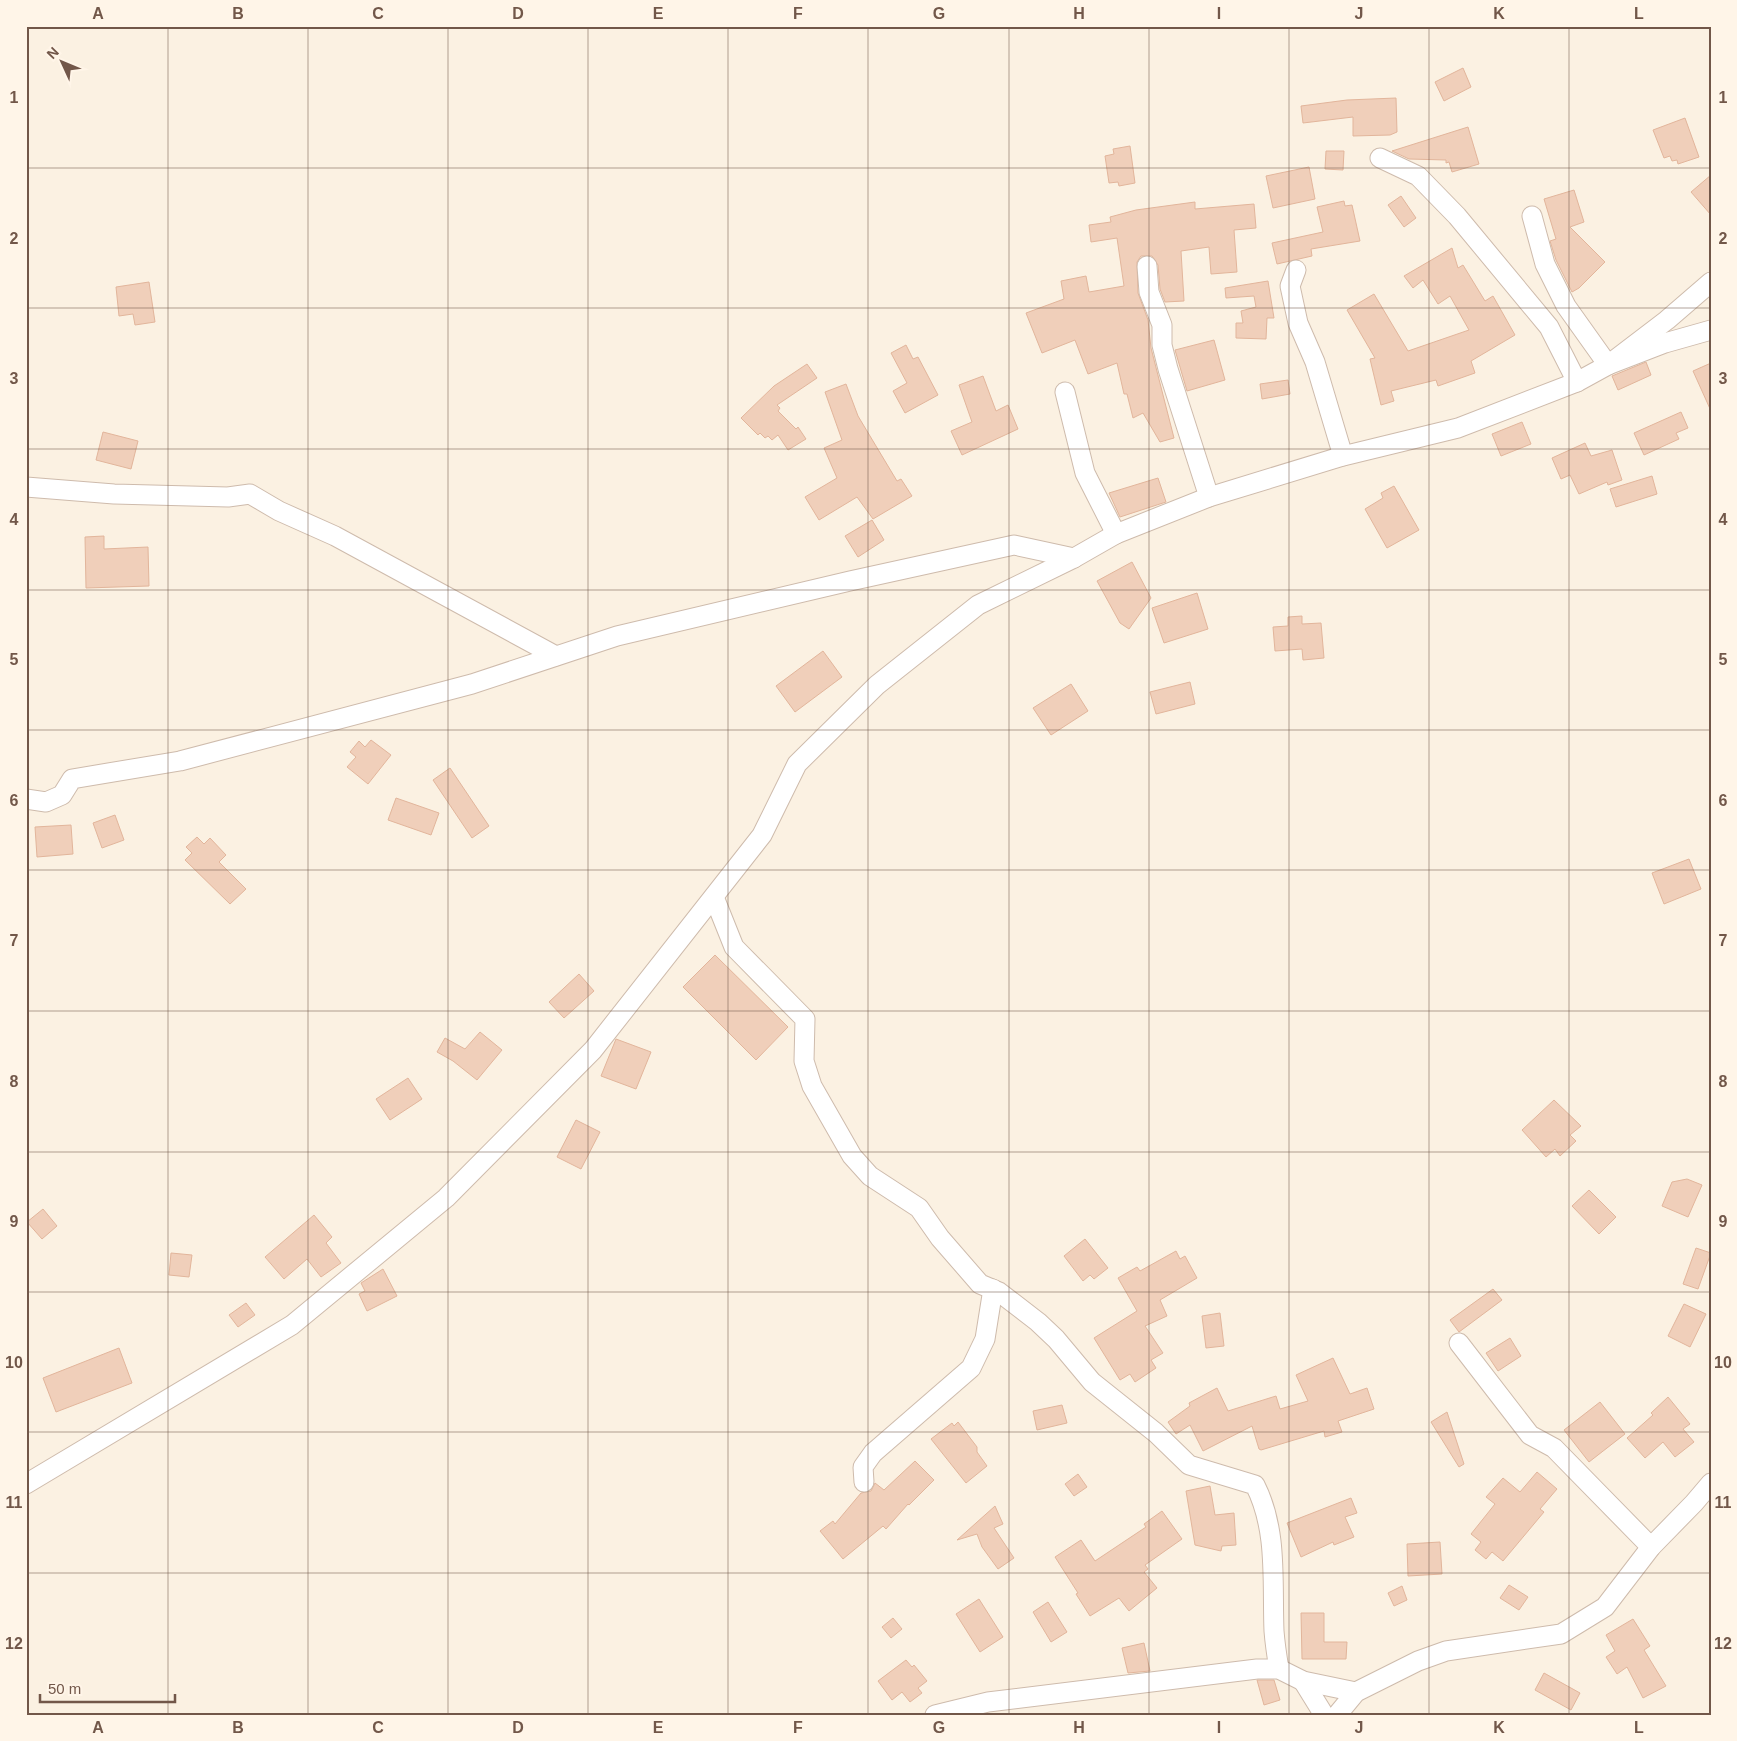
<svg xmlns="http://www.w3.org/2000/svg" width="1737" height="1741" font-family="Helvetica,sans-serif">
  <rect width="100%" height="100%" fill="#fbf1e2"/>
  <g fill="#f0cfba" stroke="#e2b59b">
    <path d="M 1463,68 L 1471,87 L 1444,101 L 1435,82 Z"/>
    <path d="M 1396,98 L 1397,132 L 1390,135 L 1353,136 L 1353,117 L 1303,123 L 1301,106 L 1347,100 Z"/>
    <path d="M 1685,118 L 1699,157 L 1678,164 L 1677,160 L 1672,161 L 1670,156 L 1664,158 L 1653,130 Z"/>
    <path d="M 1468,127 L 1479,164 L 1452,172 L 1449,162 L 1446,163 L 1446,160 L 1409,159 L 1392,151 Z"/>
    <path d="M 1130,146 L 1135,183 L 1119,186 L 1118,182 L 1109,183 L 1105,156 L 1114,154 L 1113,149 Z"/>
    <path d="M 1326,151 L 1344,151 L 1343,170 L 1325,169 Z"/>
    <path d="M 1309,167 L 1315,199 L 1273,208 L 1266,176 Z"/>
    <path d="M 1711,175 L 1711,215 L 1691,192 Z"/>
    <path d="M 1574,190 L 1584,222 L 1570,227 L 1605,262 L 1579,288 L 1572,292 L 1556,260 L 1550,241 L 1556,239 L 1544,199 Z"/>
    <path d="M 1401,196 L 1416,218 L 1404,227 L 1388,205 Z"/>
    <path d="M 1344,201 L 1345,206 L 1352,205 L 1360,241 L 1311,249 L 1312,256 L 1277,264 L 1272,243 L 1323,232 L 1317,207 Z"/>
    <path d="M 1195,202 L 1195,209 L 1254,204 L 1256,228 L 1234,230 L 1237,272 L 1211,274 L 1209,247 L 1181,251 L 1184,301 L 1165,302 L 1160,289 L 1158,265 L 1152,256 L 1141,256 L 1137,262 L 1138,293 L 1148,320 L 1151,348 L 1174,438 L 1160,442 L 1143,413 L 1133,418 L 1127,394 L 1124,394 L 1117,363 L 1088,374 L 1075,340 L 1042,353 L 1026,313 L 1064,299 L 1061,281 L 1086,276 L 1089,292 L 1124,286 L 1117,238 L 1091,242 L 1089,225 L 1111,222 L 1110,217 L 1136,210 Z"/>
    <path d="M 1452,248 L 1458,268 L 1463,265 L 1485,301 L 1493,296 L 1515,335 L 1471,361 L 1475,373 L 1438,386 L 1436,380 L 1391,391 L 1394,401 L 1381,405 L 1370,359 L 1375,358 L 1347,310 L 1374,294 L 1408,351 L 1469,330 L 1450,296 L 1438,304 L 1423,280 L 1413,288 L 1404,276 Z"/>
    <path d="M 1268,281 L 1274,318 L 1267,318 L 1266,339 L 1236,338 L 1236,323 L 1243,323 L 1241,311 L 1256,307 L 1254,296 L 1226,298 L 1225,288 Z"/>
    <path d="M 149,282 L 155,322 L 135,325 L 133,314 L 119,316 L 116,287 Z"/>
    <path d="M 1214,340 L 1225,380 L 1187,391 L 1175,350 Z"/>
    <path d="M 906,345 L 913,359 L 918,357 L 938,395 L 905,413 L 893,391 L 907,383 L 891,353 Z"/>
    <path d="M 1646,362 L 1651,375 L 1618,390 L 1612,376 Z"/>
    <path d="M 1711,363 L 1711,411 L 1693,371 Z"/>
    <path d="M 807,364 L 817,378 L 777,405 L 780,408 L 778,411 L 796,429 L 798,427 L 806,439 L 788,450 L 778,435 L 772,440 L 768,436 L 765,438 L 760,433 L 758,435 L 741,418 L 774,386 Z"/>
    <path d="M 983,376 L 996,411 L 1008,405 L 1018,429 L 962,455 L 951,431 L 972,422 L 959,385 Z"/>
    <path d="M 1288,380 L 1290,394 L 1262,399 L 1260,384 Z"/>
    <path d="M 846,384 L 858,416 L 897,481 L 901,479 L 912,496 L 873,519 L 857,497 L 819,520 L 805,497 L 837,478 L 824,448 L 842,440 L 825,392 Z"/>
    <path d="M 1681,412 L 1688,428 L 1676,433 L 1679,439 L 1644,455 L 1634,433 Z"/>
    <path d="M 1522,422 L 1531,444 L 1501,456 L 1492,434 Z"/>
    <path d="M 103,432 L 138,441 L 131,469 L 96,460 Z"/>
    <path d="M 1585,443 L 1591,456 L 1612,450 L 1622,480 L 1608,485 L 1607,482 L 1579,494 L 1570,475 L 1561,479 L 1552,458 Z"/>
    <path d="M 1652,476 L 1657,494 L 1616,507 L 1610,489 Z"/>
    <path d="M 1158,478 L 1166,502 L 1120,517 L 1109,493 Z"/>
    <path d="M 1394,486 L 1419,530 L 1387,548 L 1365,509 L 1383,498 L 1381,493 Z"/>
    <path d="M 872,520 L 884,540 L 858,557 L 845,536 Z"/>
    <path d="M 104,536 L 104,549 L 148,547 L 149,586 L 86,588 L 85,537 Z"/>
    <path d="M 1132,562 L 1151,598 L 1129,629 L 1120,623 L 1097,581 Z"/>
    <path d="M 1197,593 L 1208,629 L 1164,643 L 1152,608 Z"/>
    <path d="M 1302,616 L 1302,624 L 1321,623 L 1324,658 L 1303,660 L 1302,649 L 1275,651 L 1273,627 L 1288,626 L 1288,617 Z"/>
    <path d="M 823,651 L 842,677 L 795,712 L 776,686 Z"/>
    <path d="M 1190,682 L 1195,704 L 1156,714 L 1150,692 Z"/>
    <path d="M 1071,684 L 1088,711 L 1051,735 L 1033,708 Z"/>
    <path d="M 371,740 L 391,755 L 368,784 L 347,767 L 356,757 L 350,752 L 359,741 L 365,747 Z"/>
    <path d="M 450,768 L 489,826 L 472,838 L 433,780 Z"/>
    <path d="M 396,798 L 439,813 L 431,835 L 388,820 Z"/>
    <path d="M 115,815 L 124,840 L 102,848 L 93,823 Z"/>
    <path d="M 71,825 L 73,854 L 37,857 L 35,827 Z"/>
    <path d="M 197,837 L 204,844 L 210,838 L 226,855 L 219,862 L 246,889 L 230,904 L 185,860 L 192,853 L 186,847 Z"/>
    <path d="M 1689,859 L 1701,889 L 1664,904 L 1652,873 Z"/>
    <path d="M 715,955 L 788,1027 L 756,1060 L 683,987 Z"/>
    <path d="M 579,974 L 594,991 L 564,1018 L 549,1002 Z"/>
    <path d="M 480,1032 L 502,1050 L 477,1080 L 453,1061 L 437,1052 L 445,1038 L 465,1049 Z"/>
    <path d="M 616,1039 L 651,1052 L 636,1089 L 601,1076 Z"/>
    <path d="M 408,1078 L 422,1099 L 390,1120 L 376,1099 Z"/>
    <path d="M 1554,1100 L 1581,1126 L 1570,1135 L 1576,1141 L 1560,1156 L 1555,1149 L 1546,1157 L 1522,1130 Z"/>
    <path d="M 576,1120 L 600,1132 L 581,1169 L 557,1157 Z"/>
    <path d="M 1687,1179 L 1702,1185 L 1688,1217 L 1662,1206 L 1672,1182 Z"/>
    <path d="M 1589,1190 L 1616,1217 L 1599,1234 L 1572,1206 Z"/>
    <path d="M 43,1209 L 57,1226 L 42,1239 L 27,1222 Z"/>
    <path d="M 314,1215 L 332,1237 L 326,1243 L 341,1263 L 321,1277 L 307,1259 L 284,1279 L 265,1257 Z"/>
    <path d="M 1085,1239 L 1108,1268 L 1094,1279 L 1090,1275 L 1083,1281 L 1064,1256 Z"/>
    <path d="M 1696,1248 L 1711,1253 L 1698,1289 L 1683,1284 Z"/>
    <path d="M 1176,1251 L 1180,1259 L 1185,1256 L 1197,1278 L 1160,1300 L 1167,1316 L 1145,1326 L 1163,1353 L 1151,1360 L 1156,1368 L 1135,1382 L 1130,1374 L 1120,1380 L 1094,1338 L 1137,1311 L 1118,1278 L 1137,1267 L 1140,1271 Z"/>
    <path d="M 171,1253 L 192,1255 L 189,1277 L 169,1275 Z"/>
    <path d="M 383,1269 L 397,1296 L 367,1311 L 359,1294 L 365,1291 L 361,1283 Z"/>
    <path d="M 1493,1289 L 1502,1300 L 1459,1332 L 1450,1320 Z"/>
    <path d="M 246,1303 L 255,1315 L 238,1327 L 229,1315 Z"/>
    <path d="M 1684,1304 L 1706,1314 L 1690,1347 L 1668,1336 Z"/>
    <path d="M 1220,1313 L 1224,1346 L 1206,1348 L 1202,1316 Z"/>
    <path d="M 1510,1338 L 1521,1356 L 1498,1371 L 1486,1353 Z"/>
    <path d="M 119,1348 L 132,1383 L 56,1412 L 43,1378 Z"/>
    <path d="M 1333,1358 L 1350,1394 L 1367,1388 L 1374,1409 L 1338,1421 L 1342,1432 L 1325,1437 L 1324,1431 L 1261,1450 L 1259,1449 L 1252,1426 L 1203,1451 L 1190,1425 L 1176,1434 L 1168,1422 L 1190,1406 L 1189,1403 L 1217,1388 L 1228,1411 L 1276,1396 L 1280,1409 L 1308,1401 L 1296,1375 Z"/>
    <path d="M 1668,1397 L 1690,1424 L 1683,1429 L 1694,1442 L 1675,1457 L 1663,1442 L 1645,1458 L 1627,1438 L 1653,1415 L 1651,1413 Z"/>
    <path d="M 1600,1402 L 1625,1434 L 1589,1462 L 1564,1430 Z"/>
    <path d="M 1062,1405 L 1067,1423 L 1037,1430 L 1033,1411 Z"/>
    <path d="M 1447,1412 L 1464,1464 L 1459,1467 L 1431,1422 Z"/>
    <path d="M 958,1422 L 977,1447 L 977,1452 L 987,1466 L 966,1483 L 931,1439 L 952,1423 L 954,1426 Z"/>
    <path d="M 915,1461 L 934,1480 L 909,1505 L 908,1504 L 886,1529 L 883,1526 L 843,1559 L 820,1531 L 833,1521 L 835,1524 L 861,1493 L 871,1491 L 875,1483 L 884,1490 Z"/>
    <path d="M 1537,1472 L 1557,1489 L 1540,1509 L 1544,1512 L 1503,1561 L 1492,1552 L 1486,1559 L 1475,1550 L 1481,1542 L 1471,1534 L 1495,1504 L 1486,1497 L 1503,1478 L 1520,1492 Z"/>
    <path d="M 1078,1474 L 1087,1487 L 1074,1496 L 1065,1484 Z"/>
    <path d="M 1210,1486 L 1215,1515 L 1234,1513 L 1236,1545 L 1222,1546 L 1221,1551 L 1195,1545 L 1186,1491 Z"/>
    <path d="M 1351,1498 L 1357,1513 L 1345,1517 L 1354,1537 L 1334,1545 L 1333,1542 L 1301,1557 L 1287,1523 Z"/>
    <path d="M 995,1506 L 1003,1524 L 994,1528 L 1014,1558 L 998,1569 L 982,1547 L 977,1534 L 957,1540 Z"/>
    <path d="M 1162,1511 L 1182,1539 L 1145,1565 L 1148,1569 L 1144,1572 L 1157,1588 L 1129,1611 L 1119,1598 L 1090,1616 L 1076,1594 L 1078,1593 L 1055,1557 L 1081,1540 L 1095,1561 L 1146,1527 L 1144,1524 Z"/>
    <path d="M 1440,1542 L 1442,1574 L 1408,1576 L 1407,1544 Z"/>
    <path d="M 1509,1585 L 1528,1597 L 1519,1610 L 1500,1598 Z"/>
    <path d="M 1402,1586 L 1407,1600 L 1394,1606 L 1388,1593 Z"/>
    <path d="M 979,1599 L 1003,1637 L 980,1652 L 956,1614 Z"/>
    <path d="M 1048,1602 L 1067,1632 L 1051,1642 L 1033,1612 Z"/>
    <path d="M 1301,1613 L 1324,1613 L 1324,1642 L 1347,1642 L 1346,1659 L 1302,1659 Z"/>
    <path d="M 893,1618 L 902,1629 L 891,1638 L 882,1627 Z"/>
    <path d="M 1633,1619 L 1650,1646 L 1644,1650 L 1666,1686 L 1643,1698 L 1627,1667 L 1617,1674 L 1606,1657 L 1615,1651 L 1606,1635 Z"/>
    <path d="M 1144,1643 L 1150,1671 L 1128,1673 L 1122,1648 Z"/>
    <path d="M 906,1660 L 912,1667 L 914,1665 L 927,1681 L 918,1688 L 922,1693 L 910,1702 L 902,1692 L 892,1700 L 878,1681 Z"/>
    <path d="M 1544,1673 L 1580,1693 L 1571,1710 L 1535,1690 Z"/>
    <path d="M 1257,1680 L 1274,1680 L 1280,1700 L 1264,1705 Z"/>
  </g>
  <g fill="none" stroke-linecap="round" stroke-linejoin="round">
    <g stroke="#cebbac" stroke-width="21">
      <g id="minor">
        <path d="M 1380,158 L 1418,176 L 1457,216 L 1549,327 L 1577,382"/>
        <path d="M 1532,216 L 1545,264 L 1566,306 L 1608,365 L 1665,343 L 1711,330"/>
        <path d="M 1147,266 L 1149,292 L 1162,325 L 1162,345 L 1168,369 L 1209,497"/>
        <path d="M 1296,270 L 1290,286 L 1298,323 L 1315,362 L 1343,456"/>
        <path d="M 1065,392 L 1085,473 L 1116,534"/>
        <path d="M 26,487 L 114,494 L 228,497 L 250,494 L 279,511 L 335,536 L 556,656"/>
        <path d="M 26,799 L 46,802 L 62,795 L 72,779 L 180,761 L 472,684 L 617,636 L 850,581 L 1014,545 L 1074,558"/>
        <path d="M 714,897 L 734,947 L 805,1019 L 804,1061 L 812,1086 L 852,1156 L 870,1176 L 919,1208 L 940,1238 L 980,1284 L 999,1292 L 1038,1322 L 1056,1339 L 1092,1382 L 1156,1433 L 1189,1465 L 1255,1485 C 1278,1530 1272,1582 1274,1631 C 1275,1644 1277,1657 1279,1669"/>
        <path d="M 1459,1343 L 1530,1435 L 1554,1448 L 1651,1547"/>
        <path d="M 864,1482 L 863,1467 L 873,1453 L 971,1368 L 985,1339 L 993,1289"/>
        <path d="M 26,1484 L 292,1325 L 446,1198 L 593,1050 L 762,835 L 797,764 L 877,685 L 978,605 L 1074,558 L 1116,534 L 1209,497 L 1343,456 L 1458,428 L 1577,382 L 1608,365 L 1667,320 L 1711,282"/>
        <path d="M 1303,1681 L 1324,1715"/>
        <path d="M 935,1715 L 988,1702 L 1257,1669 L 1279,1669 L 1303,1681 L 1356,1692"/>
        <path d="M 1337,1715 L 1356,1692 L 1418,1661 L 1446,1651 L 1561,1634 L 1605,1607 L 1651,1547 L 1694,1503 L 1711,1483"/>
      </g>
    </g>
    <use href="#minor" stroke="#fff" stroke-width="19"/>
  </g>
  <path fill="none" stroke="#725749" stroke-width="1" stroke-opacity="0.55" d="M 168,26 L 168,1715M 308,26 L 308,1715M 448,26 L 448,1715M 588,26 L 588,1715M 728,26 L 728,1715M 868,26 L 868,1715M 1009,26 L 1009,1715M 1149,26 L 1149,1715M 1289,26 L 1289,1715M 1429,26 L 1429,1715M 1569,26 L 1569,1715M 26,168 L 1711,168M 26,308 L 1711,308M 26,449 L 1711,449M 26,590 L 1711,590M 26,730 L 1711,730M 26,870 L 1711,870M 26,1011 L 1711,1011M 26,1152 L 1711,1152M 26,1292 L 1711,1292M 26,1432 L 1711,1432M 26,1573 L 1711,1573"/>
  <rect width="1737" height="1741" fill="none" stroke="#fff5e8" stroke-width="55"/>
  <g transform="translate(62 62) rotate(314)" stroke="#fff5e8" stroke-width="4" paint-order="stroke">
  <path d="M0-4L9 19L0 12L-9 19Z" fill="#725749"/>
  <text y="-8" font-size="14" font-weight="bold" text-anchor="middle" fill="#725749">N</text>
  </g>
  <path d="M40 1694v8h135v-8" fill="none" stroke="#725749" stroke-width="2.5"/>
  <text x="48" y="1694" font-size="15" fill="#725749" stroke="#fff5e8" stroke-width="4" paint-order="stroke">50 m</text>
  <rect x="28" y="28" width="1682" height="1686" fill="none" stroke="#725749" stroke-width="2"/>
  <g font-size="16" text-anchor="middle" font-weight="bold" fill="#725749">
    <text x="98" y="19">A</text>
    <text x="238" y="19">B</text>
    <text x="378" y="19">C</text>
    <text x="518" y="19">D</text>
    <text x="658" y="19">E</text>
    <text x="798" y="19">F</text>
    <text x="939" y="19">G</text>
    <text x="1079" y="19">H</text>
    <text x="1219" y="19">I</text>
    <text x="1359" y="19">J</text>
    <text x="1499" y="19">K</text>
    <text x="1639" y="19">L</text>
    <text x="14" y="103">1</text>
    <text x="1723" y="103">1</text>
    <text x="14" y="244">2</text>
    <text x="1723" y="244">2</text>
    <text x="14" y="384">3</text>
    <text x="1723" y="384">3</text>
    <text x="14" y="525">4</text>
    <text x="1723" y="525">4</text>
    <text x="14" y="665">5</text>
    <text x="1723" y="665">5</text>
    <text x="14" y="806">6</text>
    <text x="1723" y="806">6</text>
    <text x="14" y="946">7</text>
    <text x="1723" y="946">7</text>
    <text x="14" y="1087">8</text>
    <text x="1723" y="1087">8</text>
    <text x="14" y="1227">9</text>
    <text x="1723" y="1227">9</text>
    <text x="14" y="1368">10</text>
    <text x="1723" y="1368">10</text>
    <text x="14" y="1508">11</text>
    <text x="1723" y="1508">11</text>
    <text x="14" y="1649">12</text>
    <text x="1723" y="1649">12</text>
    <text x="98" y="1733">A</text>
    <text x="238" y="1733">B</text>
    <text x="378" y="1733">C</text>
    <text x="518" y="1733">D</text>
    <text x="658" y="1733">E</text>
    <text x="798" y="1733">F</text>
    <text x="939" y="1733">G</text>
    <text x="1079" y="1733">H</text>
    <text x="1219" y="1733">I</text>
    <text x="1359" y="1733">J</text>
    <text x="1499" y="1733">K</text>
    <text x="1639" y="1733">L</text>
  </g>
</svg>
